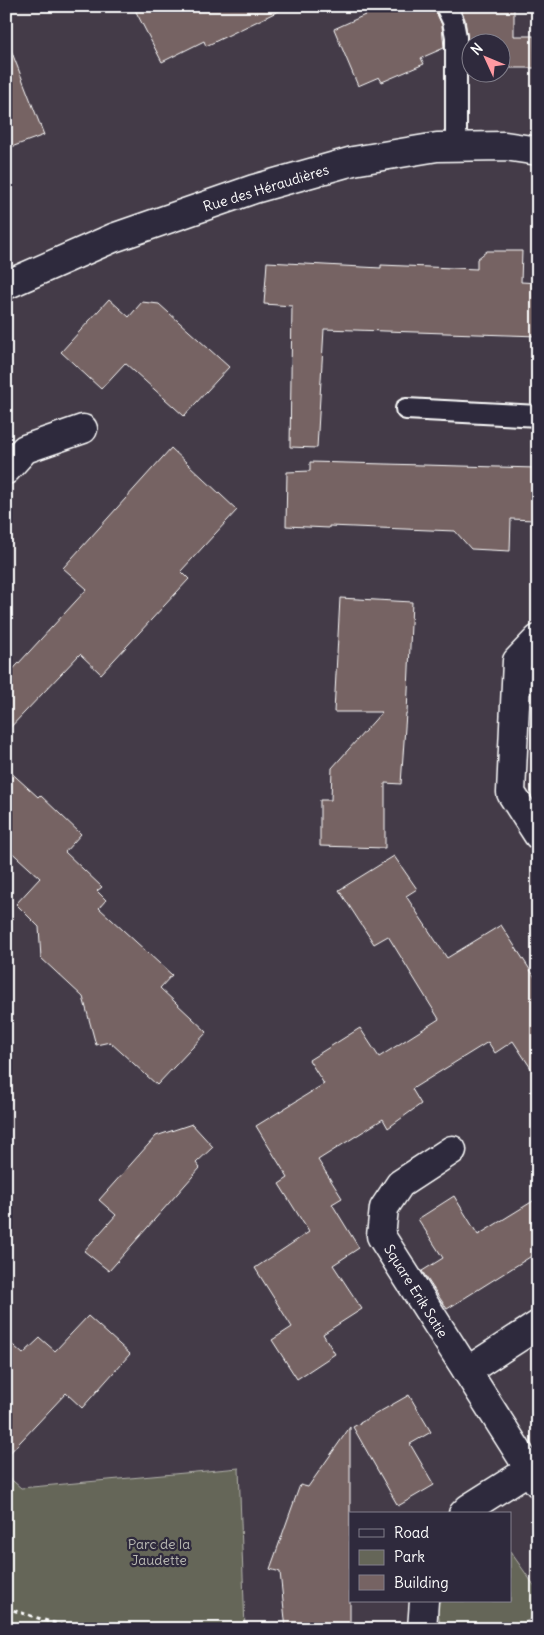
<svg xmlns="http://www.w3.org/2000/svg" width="544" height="1635" font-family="Delius,sans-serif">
  <rect width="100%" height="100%" fill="#443b48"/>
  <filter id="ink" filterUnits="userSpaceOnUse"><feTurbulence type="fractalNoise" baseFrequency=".02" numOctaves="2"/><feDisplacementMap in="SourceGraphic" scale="10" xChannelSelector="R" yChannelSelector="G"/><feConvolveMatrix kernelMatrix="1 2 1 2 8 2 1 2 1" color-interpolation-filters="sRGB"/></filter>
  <g filter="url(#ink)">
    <g fill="#656658" stroke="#b2b2ac">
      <path d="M 239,1468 L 245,1629 L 6,1629 L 6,1475 L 21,1488 Z"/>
      <path d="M 510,1551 L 538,1591 L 538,1614 L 514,1629 L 441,1629 L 436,1601 L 510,1601 Z"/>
    </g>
    <g fill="#766363" stroke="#fff">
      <path d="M 133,6 L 289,6 L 206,46 L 204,41 L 162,62 Z"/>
      <path d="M 385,6 L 424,6 L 425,9 L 435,9 L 442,25 L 444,48 L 421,58 L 424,64 L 382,82 L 379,77 L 358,86 L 334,29 Z"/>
      <path d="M 514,8 L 514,36 L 534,36 L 535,68 L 502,68 L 502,42 L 468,42 L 465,19 L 460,9 Z"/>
      <path d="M 6,45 L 9,45 L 44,135 L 6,149 Z"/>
      <path d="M 487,251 L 522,251 L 521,282 L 538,283 L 538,336 L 324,329 L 317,448 L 290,447 L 292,306 L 264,304 L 267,262 L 381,268 L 381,265 L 477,269 L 477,259 Z"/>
      <path d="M 109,299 L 129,317 L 142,302 L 159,304 L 229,367 L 184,416 L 125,363 L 101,389 L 61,352 Z"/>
      <path d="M 171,448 L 237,510 L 181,571 L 189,579 L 101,674 L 80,654 L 6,732 L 6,677 L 87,589 L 63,568 Z"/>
      <path d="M 310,462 L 536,468 L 534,520 L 511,519 L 510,551 L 471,549 L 455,531 L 329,526 L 329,528 L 286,526 L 287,472 L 310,471 Z"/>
      <path d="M 340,598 L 412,602 L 407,713 L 406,713 L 401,784 L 385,783 L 385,848 L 320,846 L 320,800 L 331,800 L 332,768 L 382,712 L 334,712 Z"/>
      <path d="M 6,768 L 38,797 L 40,795 L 81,834 L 65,852 L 102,887 L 97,891 L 106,900 L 99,908 L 172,975 L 160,988 L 207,1032 L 157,1085 L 110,1042 L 96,1045 L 83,997 L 41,958 L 39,927 L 16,904 L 40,878 L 6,847 Z"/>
      <path d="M 394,856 L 417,889 L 406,896 L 447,958 L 501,925 L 538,982 L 538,1079 L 513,1041 L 495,1053 L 488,1042 L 412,1089 L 421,1104 L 388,1128 L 383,1119 L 318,1160 L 342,1198 L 332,1204 L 359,1248 L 333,1265 L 362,1309 L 323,1334 L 335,1354 L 297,1379 L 272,1340 L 292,1327 L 255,1268 L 309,1232 L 279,1184 L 288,1178 L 256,1126 L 324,1084 L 309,1060 L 360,1028 L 379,1057 L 439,1019 L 388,936 L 374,944 L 339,890 Z"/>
      <path d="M 192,1124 L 213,1147 L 196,1163 L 200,1168 L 109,1271 L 84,1251 L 116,1215 L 99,1200 L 156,1136 Z"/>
      <path d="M 454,1196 L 478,1235 L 538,1198 L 538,1252 L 447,1309 L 422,1271 L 443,1258 L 418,1219 Z"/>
      <path d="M 88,1316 L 130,1354 L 82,1408 L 66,1393 L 6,1457 L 6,1339 L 23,1354 L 40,1338 L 55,1351 Z"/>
      <path d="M 409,1395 L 431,1432 L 410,1444 L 434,1485 L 398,1506 L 353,1427 Z"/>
      <path d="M 350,1427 L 350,1629 L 286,1629 L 280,1572 L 270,1569 L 300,1485 L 308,1487 Z"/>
    </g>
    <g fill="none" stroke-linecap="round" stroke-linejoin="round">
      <g stroke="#fff" stroke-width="24">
        <g id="service">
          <path d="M 446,6 L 453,21 L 456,37 L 456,146"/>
          <path d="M 406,409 L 538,416"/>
        </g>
      </g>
      <g stroke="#fff" stroke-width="31">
        <g id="minor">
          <path d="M 6,470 L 25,449 L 83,429"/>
          <path d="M 538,639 L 517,661 L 511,793 L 538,835"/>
          <path d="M 452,1150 L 400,1184 L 384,1208 L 381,1236 L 467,1371"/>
          <path d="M 538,1325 L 467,1371 L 538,1483"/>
          <path d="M 463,1514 L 469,1508 L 529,1470"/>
          <path d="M 422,1629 L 424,1601"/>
        </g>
      </g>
      <g stroke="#fff" stroke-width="31">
        <path id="tertiary" d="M 6,285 L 113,238 L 254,189 L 353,161 L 437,147 L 505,146 L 538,151"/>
      </g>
      <g stroke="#fff" stroke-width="3" stroke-dasharray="4 4" stroke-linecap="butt">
        <path d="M 6,1608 L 73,1629"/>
        <path d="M 526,1629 L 538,1621"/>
      </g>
      <use href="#service" stroke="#2f2a3d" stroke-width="20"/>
      <use href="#minor" stroke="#2f2a3d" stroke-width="28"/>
      <use href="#tertiary" stroke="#2f2a3d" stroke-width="28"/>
    </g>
  </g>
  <g text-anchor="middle" stroke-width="4.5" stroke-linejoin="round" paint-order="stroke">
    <g font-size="14" fill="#fff" stroke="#2f2a3d">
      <text transform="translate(266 188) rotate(-17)" y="5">Rue des Héraudières</text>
      <text transform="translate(416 1291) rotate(58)" y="5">Square Erik Satie</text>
    </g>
    <g font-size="14" fill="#babab4" stroke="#2f2a3d">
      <text x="159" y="1549">Parc de la<tspan x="159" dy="16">Jaudette</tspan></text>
    </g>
  </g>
  <rect width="544" height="1635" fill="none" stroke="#2f2a3d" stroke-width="25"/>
  <rect x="12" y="12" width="519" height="1610" fill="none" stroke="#fff" stroke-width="2" filter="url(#ink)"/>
  <rect x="349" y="1512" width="162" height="90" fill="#2f2a3d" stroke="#827f8b"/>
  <rect x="359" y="1529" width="25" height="8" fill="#2f2a3d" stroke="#827f8b"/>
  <text x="394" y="1538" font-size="15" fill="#ffffff">Road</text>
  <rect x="359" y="1550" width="25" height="15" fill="#656658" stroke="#827f8b"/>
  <text x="394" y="1562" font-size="15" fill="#ffffff">Park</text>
  <rect x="359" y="1575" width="25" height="15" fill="#766363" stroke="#827f8b"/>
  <text x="394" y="1588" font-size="15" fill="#ffffff">Building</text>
  <g transform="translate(486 58) rotate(314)"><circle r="24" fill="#2f2a3d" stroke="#827f8b"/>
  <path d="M0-4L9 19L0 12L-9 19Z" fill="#ff9aa2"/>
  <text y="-8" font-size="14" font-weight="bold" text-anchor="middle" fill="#ffffff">N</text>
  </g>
</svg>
